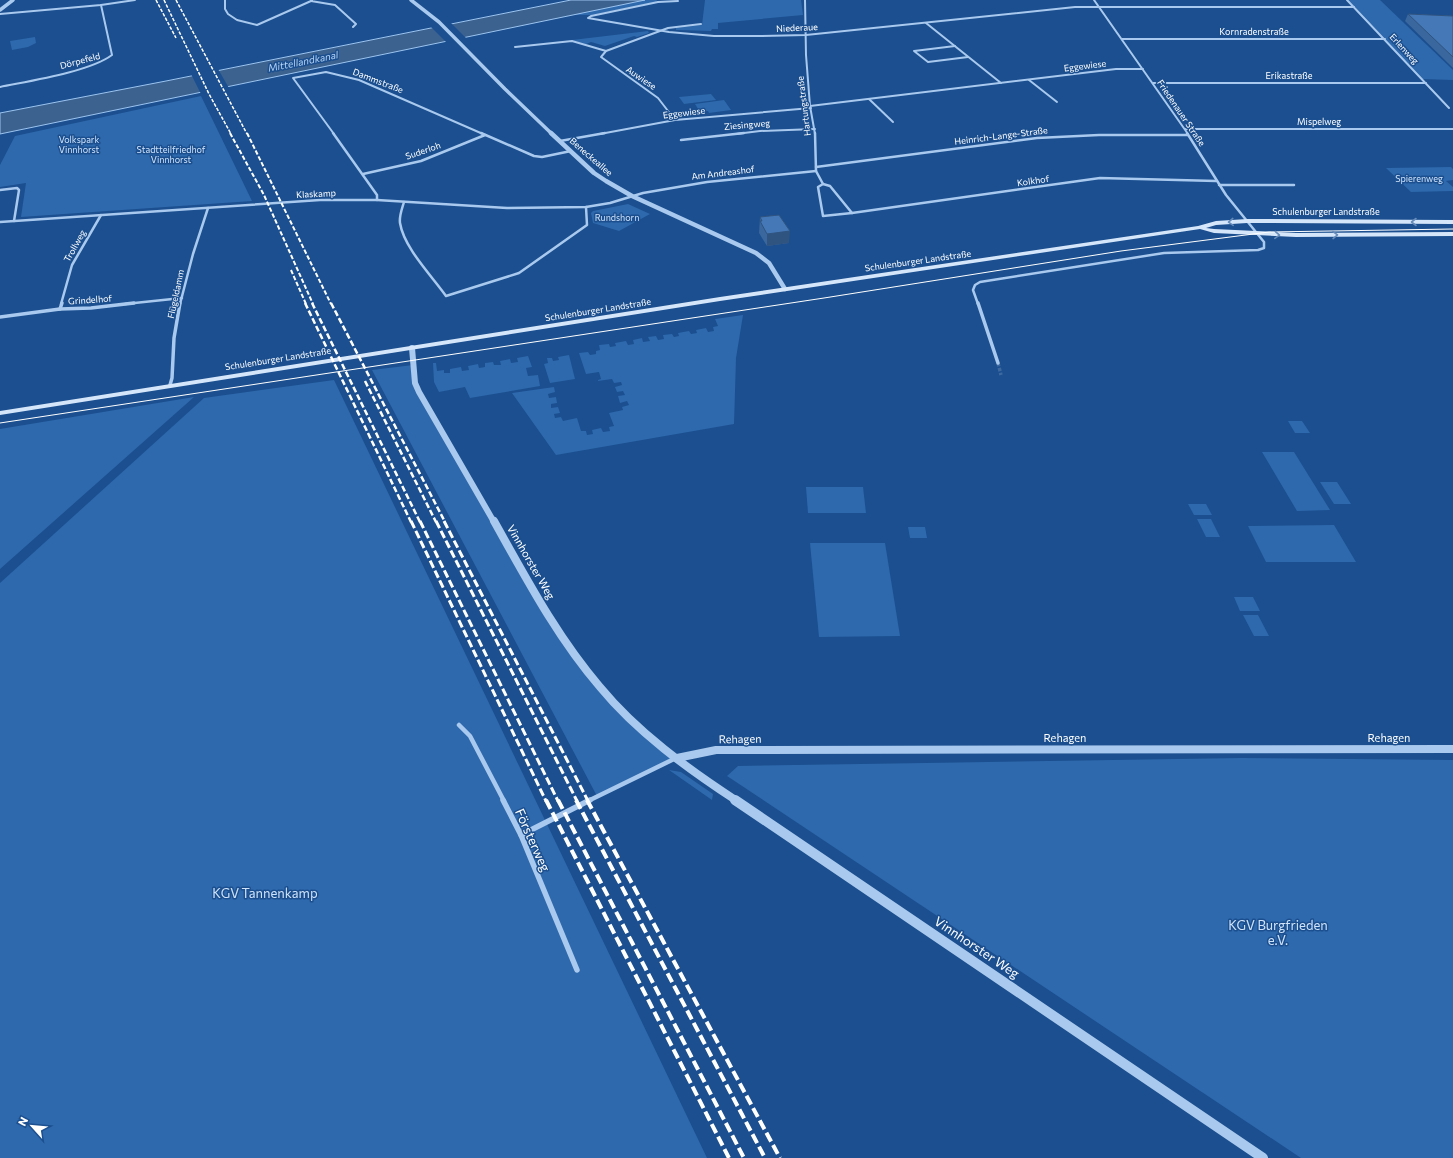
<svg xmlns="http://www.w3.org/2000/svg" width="1453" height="1158" font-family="Commissioner,sans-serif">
  <rect width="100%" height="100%" fill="#1b4f8f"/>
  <g fill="#2e69ad">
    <path d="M 645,0 L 657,0 L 656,2 L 591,15 L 569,15 Z"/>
    <path d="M 705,0 L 801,0 L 803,15 L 718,23 L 718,29 L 712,29 L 711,31 L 676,30 L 676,28 L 702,25 Z"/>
    <path d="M 1346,0 L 1380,0 L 1453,70 L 1453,80 L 1422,79 Z"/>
    <path d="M 648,31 L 649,33 L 637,37 L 634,36 L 605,46 L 591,42 L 586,44 L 572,40 Z"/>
    <path d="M 35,37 L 36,43 L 28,47 L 12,50 L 10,41 Z"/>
    <path d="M 711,94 L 716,100 L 684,104 L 679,97 Z"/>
    <path d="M 201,96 L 252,201 L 21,217 L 26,183 L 0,187 L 0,165 L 15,136 Z"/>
    <path d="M 724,100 L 731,110 L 709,113 L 708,111 L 700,112 L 695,104 Z"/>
    <path d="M 1451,167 L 1453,169 L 1453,180 L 1446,181 L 1453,187 L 1453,191 L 1411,192 L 1386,168 Z"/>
    <path d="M 628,204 L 650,214 L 619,231 L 593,223 L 591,213 L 593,211 Z"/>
    <path d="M 743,315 L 736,358 L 734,424 L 556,455 L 512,393 L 554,387 L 555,392 L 548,394 L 549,398 L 556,397 L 557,403 L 551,404 L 551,408 L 558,407 L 560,413 L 554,414 L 555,418 L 561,417 L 563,421 L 577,418 L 581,431 L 586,431 L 587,435 L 593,434 L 592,430 L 601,428 L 603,432 L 610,431 L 609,427 L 614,426 L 609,413 L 623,410 L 622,407 L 629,405 L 627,401 L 620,403 L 618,396 L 625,395 L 623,391 L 617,392 L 615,387 L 622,385 L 621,382 L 614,383 L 612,379 L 598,381 L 598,380 L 601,379 L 599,372 L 586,374 L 579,353 L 588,352 L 590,355 L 596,354 L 596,351 L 600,350 L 599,345 L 609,344 L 610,347 L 616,346 L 615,343 L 626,341 L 628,345 L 634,344 L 633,340 L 642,338 L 643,342 L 650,341 L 648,337 L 656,336 L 658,340 L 664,339 L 663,335 L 672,334 L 674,337 L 679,336 L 678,333 L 689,331 L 691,334 L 697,333 L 696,330 L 706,328 L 708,332 L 714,331 L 713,327 L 718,326 L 715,319 Z"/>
    <path d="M 569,355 L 575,379 L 550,383 L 544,364 L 548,363 L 547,358 L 552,358 L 553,361 L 559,360 L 558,357 Z"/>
    <path d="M 528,356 L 532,367 L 526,368 L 528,376 L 538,375 L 540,386 L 470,398 L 465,387 L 439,392 L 434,382 L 433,363 L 436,363 L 437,371 L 444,370 L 444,373 L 450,373 L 450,369 L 461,367 L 462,371 L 469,370 L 468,366 L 478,364 L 479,368 L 485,367 L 485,363 L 493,362 L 494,365 L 501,365 L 500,361 L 510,359 L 511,363 L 518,362 L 517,358 Z"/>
    <path d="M 413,365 L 415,383 L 546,612 L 608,697 L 677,758 L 598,798 L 372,370 Z"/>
    <path d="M 334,380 L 707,1158 L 0,1158 L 0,583 L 204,398 Z"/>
    <path d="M 194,397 L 0,569 L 0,429 Z"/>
    <path d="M 1288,421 L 1302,421 L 1310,433 L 1295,433 Z"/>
    <path d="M 1262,452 L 1294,452 L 1330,510 L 1297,511 Z"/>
    <path d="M 1320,482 L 1337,482 L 1351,504 L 1334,504 Z"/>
    <path d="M 806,487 L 863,487 L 866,513 L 808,513 Z"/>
    <path d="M 1188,504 L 1206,504 L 1212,515 L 1194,515 Z"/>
    <path d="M 1197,519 L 1211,519 L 1220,537 L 1206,537 Z"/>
    <path d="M 1334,525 L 1356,562 L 1266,562 L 1248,526 Z"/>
    <path d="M 908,527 L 925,527 L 927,538 L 910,538 Z"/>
    <path d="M 810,543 L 885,543 L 900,636 L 819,637 Z"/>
    <path d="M 1234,597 L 1253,597 L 1260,611 L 1240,611 Z"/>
    <path d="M 1243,615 L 1258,615 L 1269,636 L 1254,636 Z"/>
    <path d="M 1242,758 L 1453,760 L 1453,1158 L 1301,1158 L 727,776 L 738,766 Z"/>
    <path d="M 669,770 L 681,772 L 713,794 L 712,800 Z"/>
  </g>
  <path fill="#3c6290" stroke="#9cc4f0" d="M 571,0 L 645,0 L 0,134 L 0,113 L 166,81 Z"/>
  <g fill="#1b4f8f">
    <path d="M 450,22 L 467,39 L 447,43 L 430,26 Z"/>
    <path d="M 218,69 L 229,88 L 201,94 L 191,74 Z"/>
  </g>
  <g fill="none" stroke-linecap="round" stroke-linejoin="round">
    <path stroke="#3d69a0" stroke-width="3.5" stroke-dasharray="3.5 1.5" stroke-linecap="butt" d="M 998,363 L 1001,375"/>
    <g stroke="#a9c9ee" stroke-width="2">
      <path d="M 225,0 L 225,9 L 228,14 L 237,20 L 257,25 L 311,1"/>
      <path d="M 312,0 L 311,1 L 335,5 L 356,24 L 353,27"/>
      <path d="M 805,0 L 806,55 L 810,106 L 815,134"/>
      <path d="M 1094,0 L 1188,134"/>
      <path d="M 1347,0 L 1449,108"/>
      <path d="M 678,1 L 658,2 L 591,16 L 588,18 L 669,32 L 714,36 L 760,36 L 806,35 L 1075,7 L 1354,7"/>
      <path d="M 0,14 L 101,5 L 135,0"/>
      <path d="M 926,23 L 1001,83"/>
      <path d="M 1122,39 L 1385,39"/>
      <path d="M 955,46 L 914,51 L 928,62 L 968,57"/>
      <path d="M 515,47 L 572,41 L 606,51"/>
      <path d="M 1029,80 L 1057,102"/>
      <path d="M 1153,83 L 1426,83"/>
      <path d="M 0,87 C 29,81 89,72 112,55 L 101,5"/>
      <path d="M 869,99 L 893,122"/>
      <path d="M 810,106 L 1116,69 L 1143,69"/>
      <path d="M 675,120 L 658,98 L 601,57 L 606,51 L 668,28 L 701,24"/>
      <path d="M 1185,129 L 1453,129"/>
      <path d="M 334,134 L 293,78 L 326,72 L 359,80 L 483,134"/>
      <path d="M 600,134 L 675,120 L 811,108"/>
      <path d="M 736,134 L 760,131 L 815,129"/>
    </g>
    <g stroke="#a9c9ee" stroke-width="2.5">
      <path d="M 333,133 L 377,195 L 377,200"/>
      <path d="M 481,133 L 534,156 L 542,157 L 571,151"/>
      <path d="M 815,133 L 816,171 L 823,184"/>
      <path d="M 681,140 L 744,133"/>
      <path d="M 560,141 L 605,133"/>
      <path d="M 816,167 L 1037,138 L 1099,135 L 1188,135"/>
      <path d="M 363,174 L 421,161 L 485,135"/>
      <path d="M 823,184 L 830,186 L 852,213 L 823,216 L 818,187 Z"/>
      <path d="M 1219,185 L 1294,185"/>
      <path d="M 0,190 L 17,188 L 19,190 L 14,221"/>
      <path d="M 404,202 C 402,209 399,216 400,223 C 404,248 432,276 446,296 L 519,273 L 587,225 L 586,207"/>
      <path d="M 852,213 L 1100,178 L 1216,181"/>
      <path d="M 0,222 L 320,200 L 377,200 L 507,208 L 586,207 L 610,203 L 643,193 L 707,182 L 816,171"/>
      <path d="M 61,304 L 72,265 L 101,215"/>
      <path d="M 125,304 L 182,298"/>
      <path d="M 180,304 L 193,254 L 208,208"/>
      <path d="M 978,304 L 973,290 L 975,285 L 980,282 L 1164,253 L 1258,250 L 1264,248 L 1264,242 L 1226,195 L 1187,133"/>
    </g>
    <g stroke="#a9c9ee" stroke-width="3.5">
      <path d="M 978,303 L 998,363"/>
      <path d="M 60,309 L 62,303"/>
      <path d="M 0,317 L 60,309 L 91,308 L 134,303"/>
      <path d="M 170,385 L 172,378 L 174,338 L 180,303"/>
    </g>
    <g stroke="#a9c9ee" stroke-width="4.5">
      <path d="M 459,725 L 470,736 L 504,801"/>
      <path d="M 588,801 L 676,758"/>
    </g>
    <g stroke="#a9c9ee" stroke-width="5.5">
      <path d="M 503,800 L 521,835 L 577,970"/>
      <path d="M 521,835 L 590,800"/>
    </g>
    <g stroke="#a9c9ee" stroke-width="3.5">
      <path d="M 411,0 L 439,22 L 505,89 L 552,134"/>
      <path d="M 0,10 L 13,0"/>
    </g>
    <path stroke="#a9c9ee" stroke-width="4.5" d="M 551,133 L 594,173 L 606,181 L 632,196 L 756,253 L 769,263 L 785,289"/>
    <path stroke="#a9c9ee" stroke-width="6" d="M 412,348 L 415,383 L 419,392 L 494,522"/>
    <g stroke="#a9c9ee" stroke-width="8">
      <path d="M 494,521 C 526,578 557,637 600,687 C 637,732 688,769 737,801"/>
      <path d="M 677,758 L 716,750 L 1453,749"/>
    </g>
    <path stroke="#a9c9ee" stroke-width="10" d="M 735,800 L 1263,1158"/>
    <path fill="#d6e6fa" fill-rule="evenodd" d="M 1247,219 L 1453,220 L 1453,224 L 1247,223 L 1216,225 L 1206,228 L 1214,229 L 1296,233 L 1453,232 L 1453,236 L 1296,237 L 1214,233 L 1200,229 L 720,301 L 0,415 L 0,411 L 720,297 L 1198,226 L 1216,221 Z"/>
    <path stroke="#fff" stroke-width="1" d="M 0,423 L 824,298 L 1121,251 L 1269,232 L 1453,229"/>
    <g stroke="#fff" stroke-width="1.5" stroke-dasharray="3.5 1.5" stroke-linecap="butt">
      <path d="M 156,0 L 176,38"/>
      <path d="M 164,0 L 209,94 L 231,134"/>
      <path d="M 176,0 L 247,134"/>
    </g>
    <g stroke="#fff" stroke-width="2" stroke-dasharray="4.5 2" stroke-linecap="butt">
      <path d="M 230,133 L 264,195 L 313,304"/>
      <path d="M 247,133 L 331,304"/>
      <path d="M 291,270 L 306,304"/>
    </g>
    <g stroke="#fff" stroke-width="2.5" stroke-dasharray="6 2.5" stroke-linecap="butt">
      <path d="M 305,303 L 411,522"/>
      <path d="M 312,303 L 420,522"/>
      <path d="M 331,303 L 445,522"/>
      <path d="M 365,381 L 436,522"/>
    </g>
    <g stroke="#fff" stroke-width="3" stroke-dasharray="8 3" stroke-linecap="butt">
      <path d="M 411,521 L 546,801"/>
      <path d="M 420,521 L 558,801"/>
      <path d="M 436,521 L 577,801"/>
      <path d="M 444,521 L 588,801"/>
    </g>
    <g stroke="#fff" stroke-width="4" stroke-dasharray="10 4" stroke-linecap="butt">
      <path d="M 546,800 L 729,1158"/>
      <path d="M 558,800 L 744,1158"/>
      <path d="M 576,800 L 765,1158"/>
      <path d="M 587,800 L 780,1158"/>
    </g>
  </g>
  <g fill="#3a679d">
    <path d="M 1408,14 L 1453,16 L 1453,68 L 1405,21 Z"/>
    <path d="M 760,217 L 789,243 L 767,246 L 759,233 Z"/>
  </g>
  <path fill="#305480" d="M 790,231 L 789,243 L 767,246 L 767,234 Z"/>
  <g fill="#4478b7" stroke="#305480">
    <path d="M 1408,14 L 1453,16 L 1453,57 Z"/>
    <path d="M 779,215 L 790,231 L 767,234 L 760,221 L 762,221 L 760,217 Z"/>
  </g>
  <defs><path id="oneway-chevron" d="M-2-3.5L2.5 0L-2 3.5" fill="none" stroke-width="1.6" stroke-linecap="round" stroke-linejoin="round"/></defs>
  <g stroke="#668bba">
    <use href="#oneway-chevron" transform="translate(1231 222) rotate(177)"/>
    <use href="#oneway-chevron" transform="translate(1414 222) rotate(-180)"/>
    <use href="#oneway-chevron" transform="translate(1277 235) rotate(3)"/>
    <use href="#oneway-chevron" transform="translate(1335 235) rotate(-1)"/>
  </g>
  <g text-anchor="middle" stroke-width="3" stroke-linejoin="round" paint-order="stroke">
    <g font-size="9" fill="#fff" stroke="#1b4f8f">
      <text transform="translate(797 28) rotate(-3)" y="3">Niederaue</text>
      <text x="1254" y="35">Kornradenstraße</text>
      <text transform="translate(1404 49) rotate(47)" y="3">Erlenweg</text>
      <text transform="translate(80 61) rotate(-15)" y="3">Dörpefeld</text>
      <text transform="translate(1085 66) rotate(-7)" y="3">Eggewiese</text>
      <text x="1289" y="79">Erikastraße</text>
      <text transform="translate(641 78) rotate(34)" y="3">Auwiese</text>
      <text transform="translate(378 81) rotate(21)" y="3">Dammstraße</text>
      <text transform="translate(804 106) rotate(-97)" y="3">Hartungstraße</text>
      <text transform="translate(684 113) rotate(-7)" y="3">Eggewiese</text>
      <text transform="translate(1181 113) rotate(56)" y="3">Friedenauer Straße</text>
      <text x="1319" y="125">Mispelweg</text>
      <text transform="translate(747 125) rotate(-5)" y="3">Ziesingweg</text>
      <text transform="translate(1001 136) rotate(-7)" y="3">Heinrich-Lange-Straße</text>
      <text transform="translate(423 151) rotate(-19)" y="3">Suderloh</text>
      <text transform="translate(591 157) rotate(41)" y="3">Beneckeallee</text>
      <text transform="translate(723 173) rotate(-7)" y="3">Am Andreashof</text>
      <text transform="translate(1033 181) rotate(-8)" y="3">Kolkhof</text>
      <text transform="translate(316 194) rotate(-3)" y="3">Klaskamp</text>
      <text x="1326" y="215">Schulenburger Landstraße</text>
      <text transform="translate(75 246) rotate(-61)" y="3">Trollweg</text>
      <text transform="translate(918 261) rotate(-8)" y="3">Schulenburger Landstraße</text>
      <text transform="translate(176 294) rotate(-78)" y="3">Flügeldamm</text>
      <text transform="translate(90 300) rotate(-4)" y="3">Grindelhof</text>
      <text transform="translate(598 310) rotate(-9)" y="3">Schulenburger Landstraße</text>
      <text transform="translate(278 359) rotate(-9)" y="3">Schulenburger Landstraße</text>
    </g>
    <g font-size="9" fill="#cfe3fa" stroke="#1b4f8f">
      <text x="79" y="143">Volkspark<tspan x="79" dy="10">Vinnhorst</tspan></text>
      <text x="171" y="153">Stadtteilfriedhof<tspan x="171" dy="10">Vinnhorst</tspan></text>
      <text x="1419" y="182">Spierenweg</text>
      <text x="617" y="221">Rundshorn</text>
    </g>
    <g font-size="10" font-style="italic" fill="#b5d3f5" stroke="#1b4f8f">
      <text transform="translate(303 61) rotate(-11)" y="4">Mittellandkanal</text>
    </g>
    <g font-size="11" fill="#fff" stroke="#1b4f8f">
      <text transform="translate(531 562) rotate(60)" y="4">Vinnhorster Weg</text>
      <text x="1065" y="742">Rehagen</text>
      <text x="1389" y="742">Rehagen</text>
      <text transform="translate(740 739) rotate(-1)" y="4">Rehagen</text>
    </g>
    <g font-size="13" fill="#fff" stroke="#1b4f8f">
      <text transform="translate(533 840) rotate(66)" y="5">Försterweg</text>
      <text transform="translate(977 947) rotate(34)" y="5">Vinnhorster Weg</text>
    </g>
    <g font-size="13" fill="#cfe3fa" stroke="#1b4f8f">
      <text x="265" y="898">KGV Tannenkamp</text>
      <text x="1278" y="930">KGV Burgfrieden<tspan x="1278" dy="15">e.V.</tspan></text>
    </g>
  </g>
  <g transform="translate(32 1126) rotate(297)" stroke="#1b4f8f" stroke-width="3" paint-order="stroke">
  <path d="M0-3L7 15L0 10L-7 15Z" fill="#ffffff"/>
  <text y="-6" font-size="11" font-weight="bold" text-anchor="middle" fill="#ffffff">N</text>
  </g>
</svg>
